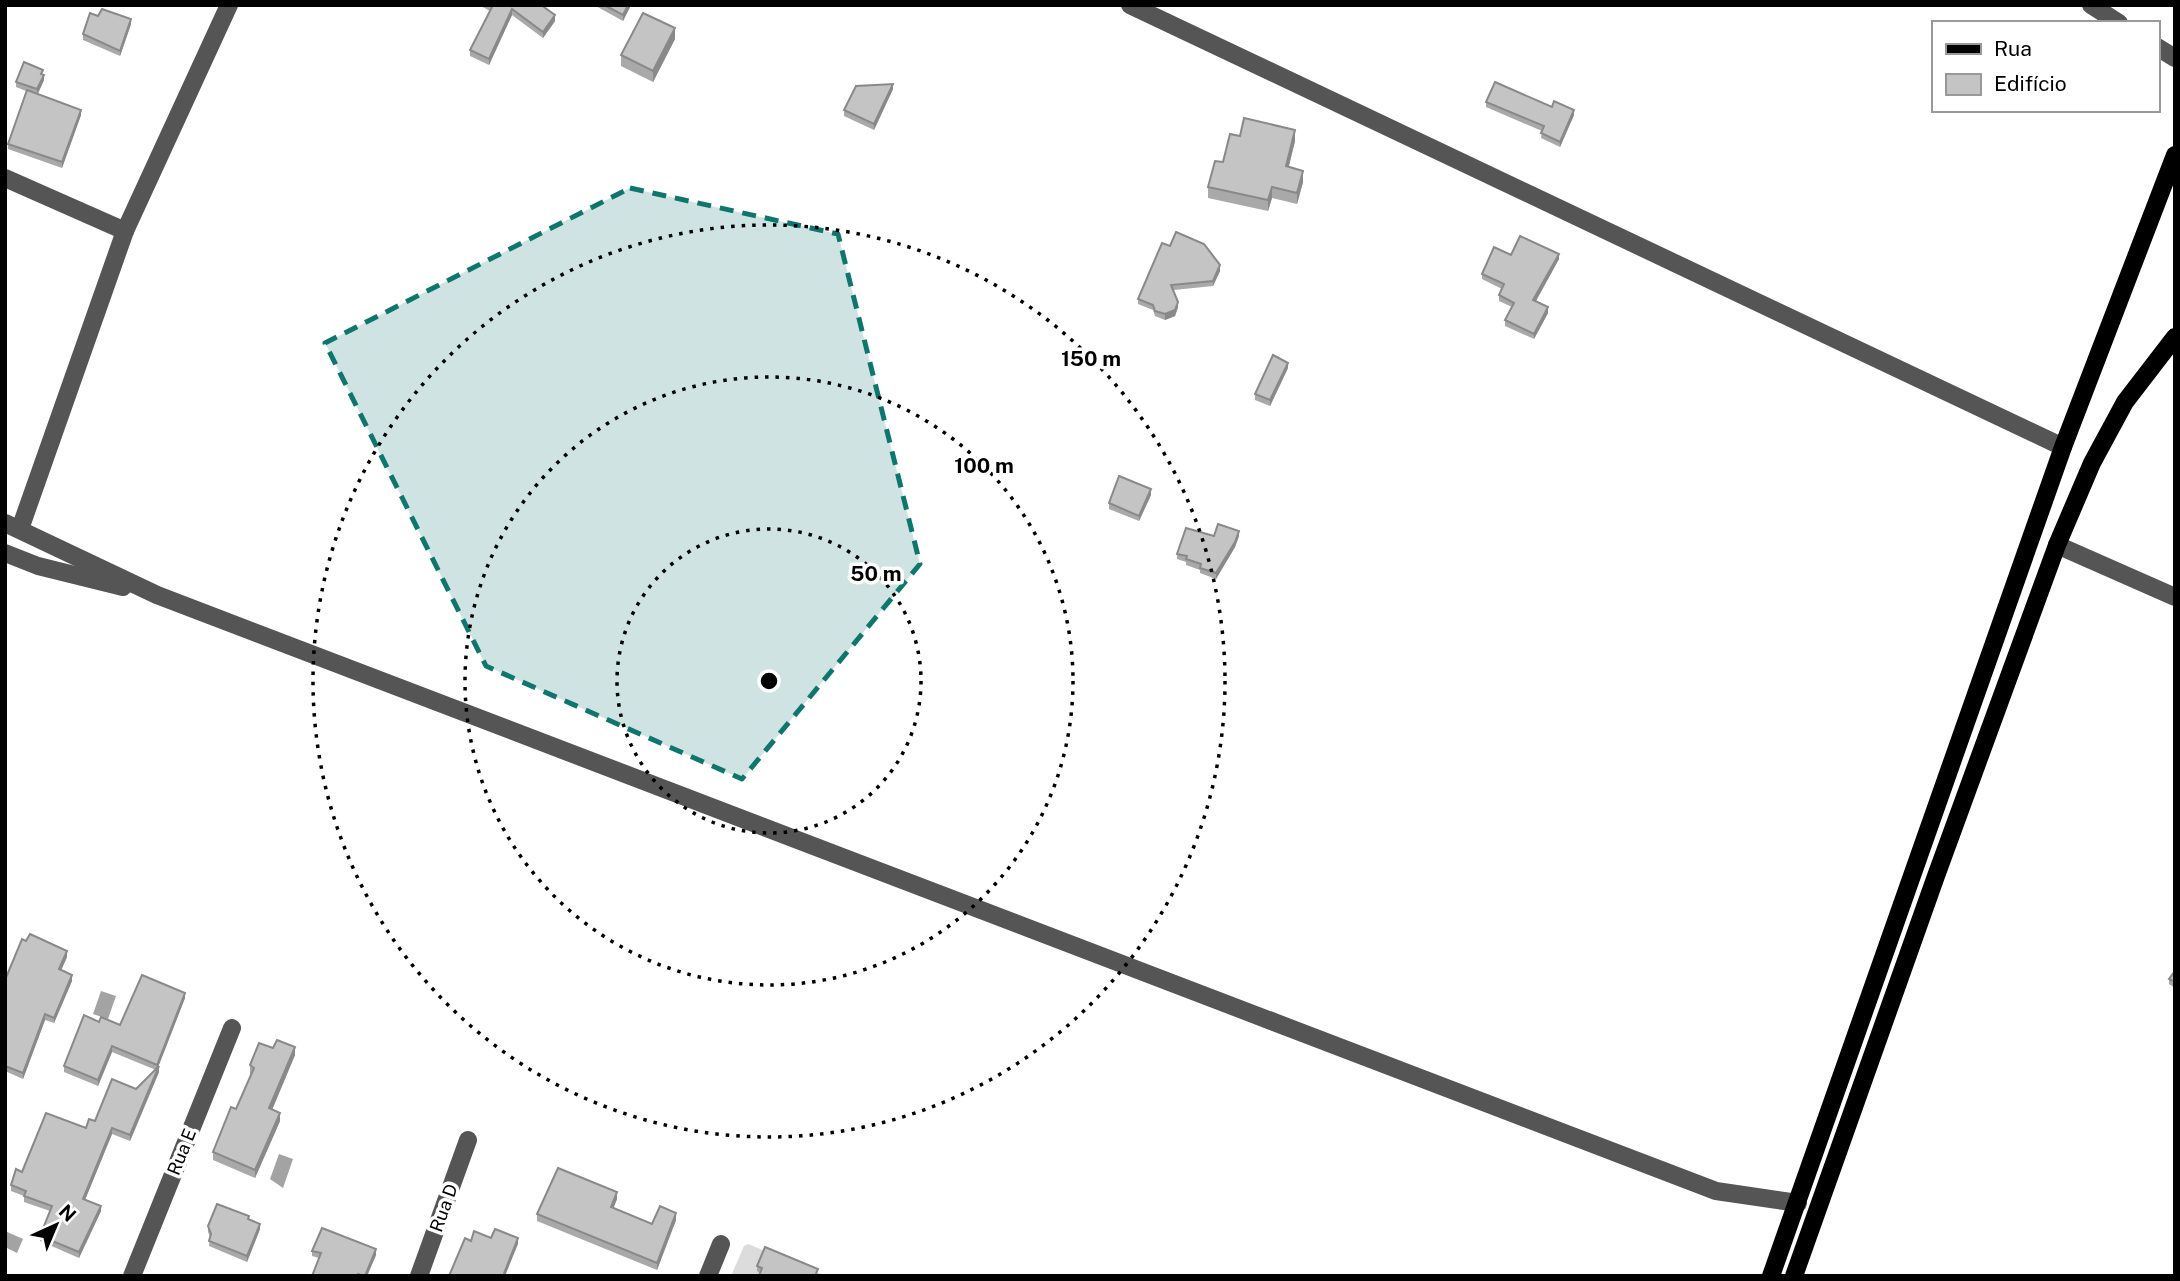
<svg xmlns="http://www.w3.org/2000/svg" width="2180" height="1281" font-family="'Public Sans',sans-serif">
  <rect width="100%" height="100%" fill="#fff"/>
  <path fill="#dcdcdc" d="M 748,1244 L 826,1276 L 731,1276 L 744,1246 Z"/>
  <g fill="#a3a3a3">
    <path d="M 101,991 L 116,996 L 108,1019 L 93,1014 Z"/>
    <path d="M 279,1154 L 293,1159 L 283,1188 L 270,1179 Z"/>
    <path d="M 5,1231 L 23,1239 L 17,1253 L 5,1247 Z"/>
  </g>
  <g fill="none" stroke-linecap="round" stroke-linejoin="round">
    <g stroke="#555" stroke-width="18">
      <path d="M 1130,5 L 2063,447"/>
      <path d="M 2091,5 L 2119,23"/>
      <path d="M 2157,47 L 2175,58"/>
      <path d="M 5,178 L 125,231"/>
      <path d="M 5,523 L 157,595 L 1716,1191 L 1798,1203"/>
      <path d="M 20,529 L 125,231 L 229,5"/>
      <path d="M 2057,545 L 2175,597"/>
      <path d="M 5,553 L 38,566 L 123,587"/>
      <path d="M 132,1276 L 232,1028"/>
      <path d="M 419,1276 L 468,1140"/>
      <path d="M 708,1276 L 721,1244"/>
    </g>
    <g stroke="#000" stroke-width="18">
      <path d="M 1771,1276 L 2063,447 L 2175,155"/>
      <path d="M 1794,1276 L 1936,876 L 2057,545 L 2092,463 L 2125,402 L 2175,337"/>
    </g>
  </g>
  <g fill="#a9a9a9">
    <path d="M 479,5 L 541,5 L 555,21 L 543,38 L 512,15 L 489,65 L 470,56 L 470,50 L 490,11 Z"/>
    <path d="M 594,5 L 631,5 L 623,21 Z"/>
    <path d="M 98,16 L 131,24 L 120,56 L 83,40 L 83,34 Z"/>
    <path d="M 675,39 L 653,82 L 621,66 L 621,55 Z"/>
    <path d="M 43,74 L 44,80 L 38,94 L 81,115 L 62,168 L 8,149 L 8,144 L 26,91 L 16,87 L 16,82 Z"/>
    <path d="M 893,89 L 874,130 L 844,116 L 844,110 Z"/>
    <path d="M 1486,102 L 1552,107 L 1574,115 L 1560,147 L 1541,138 L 1542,131 L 1486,107 Z"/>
    <path d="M 1240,136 L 1295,141 L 1289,166 L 1303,182 L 1297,204 L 1272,198 L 1268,211 L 1208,198 L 1208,187 Z"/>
    <path d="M 1162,243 L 1220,271 L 1213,286 L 1174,290 L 1178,307 L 1175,316 L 1165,320 L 1155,316 L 1153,310 L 1138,304 L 1138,299 Z"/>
    <path d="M 1511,255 L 1559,259 L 1536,301 L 1548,313 L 1534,339 L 1505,326 L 1505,320 L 1512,307 L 1499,301 L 1499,295 L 1502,289 L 1482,279 L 1482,274 Z"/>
    <path d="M 1288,368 L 1270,406 L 1255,400 L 1255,394 Z"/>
    <path d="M 1151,495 L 1139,521 L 1109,509 L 1109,503 Z"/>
    <path d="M 1214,536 L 1239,536 L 1235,547 L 1216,579 L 1200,573 L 1200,570 L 1186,565 L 1186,562 L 1177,559 L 1177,554 Z"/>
    <path d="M 67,957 L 61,970 L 72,981 L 54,1023 L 45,1020 L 23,1079 L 5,1071 L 5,980 Z"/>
    <path d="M 2175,971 L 2175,988 L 2169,984 L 2169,979 Z"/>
    <path d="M 185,998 L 158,1067 L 159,1072 L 130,1141 L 112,1134 L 85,1199 L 101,1211 L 79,1258 L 40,1241 L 40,1236 L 50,1211 L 24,1202 L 24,1196 L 11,1191 L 11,1185 L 22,1172 L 95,1121 L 136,1089 L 156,1070 L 112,1052 L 98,1086 L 64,1072 L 64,1066 L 99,1022 L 120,1025 Z"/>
    <path d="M 273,1048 L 295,1055 L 272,1110 L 280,1121 L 255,1178 L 213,1160 L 213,1152 L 236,1109 L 251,1074 L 250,1074 L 250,1065 Z"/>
    <path d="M 617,1199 L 613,1208 L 652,1224 L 676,1220 L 657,1270 L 537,1221 L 537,1214 Z"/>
    <path d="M 249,1219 L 260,1229 L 247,1262 L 209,1246 L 210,1237 L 208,1232 L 208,1226 Z"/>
    <path d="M 312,1251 L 376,1255 L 367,1276 L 312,1276 L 319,1258 L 312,1256 Z"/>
    <path d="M 757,1266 L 818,1274 L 817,1276 L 759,1276 L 760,1273 L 757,1271 Z"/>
  </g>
  <g fill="#898989">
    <path d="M 628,5 L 631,5 L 623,21 L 623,15 Z"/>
    <path d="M 512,9 L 512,15 L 489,65 L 489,59 Z"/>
    <path d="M 555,15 L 555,21 L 543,38 L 543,32 Z"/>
    <path d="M 131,19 L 131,24 L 120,56 L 120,51 Z"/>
    <path d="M 675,28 L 675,39 L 653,82 L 653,71 Z"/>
    <path d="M 44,75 L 44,80 L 37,95 L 37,89 Z"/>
    <path d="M 893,84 L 893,89 L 874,130 L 874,124 Z"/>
    <path d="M 81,110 L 81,115 L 62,168 L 62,162 Z"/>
    <path d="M 1574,110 L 1574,115 L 1560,147 L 1560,142 Z"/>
    <path d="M 1295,130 L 1295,141 L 1286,177 L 1286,166 Z"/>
    <path d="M 1303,171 L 1303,182 L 1297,204 L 1297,193 Z"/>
    <path d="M 1272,187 L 1272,198 L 1268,211 L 1268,200 Z"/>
    <path d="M 1559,254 L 1559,259 L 1533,306 L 1533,300 Z"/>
    <path d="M 1220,265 L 1220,271 L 1213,286 L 1213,281 Z"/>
    <path d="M 1178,302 L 1178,307 L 1175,316 L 1165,320 L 1165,314 Z"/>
    <path d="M 1548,307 L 1548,313 L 1534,339 L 1534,334 Z"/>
    <path d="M 1288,363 L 1288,368 L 1270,406 L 1270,400 Z"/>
    <path d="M 1151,489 L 1151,495 L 1139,521 L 1139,516 Z"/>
    <path d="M 1239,531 L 1239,536 L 1235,547 L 1216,579 L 1216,573 Z"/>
    <path d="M 67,951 L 67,957 L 59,975 L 59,969 Z"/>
    <path d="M 72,975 L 72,981 L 54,1023 L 54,1018 Z"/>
    <path d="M 185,993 L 185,998 L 157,1070 L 157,1065 Z"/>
    <path d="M 45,1014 L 45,1020 L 23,1079 L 23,1073 Z"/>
    <path d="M 112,1046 L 112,1052 L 98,1086 L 98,1080 Z"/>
    <path d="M 295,1047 L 295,1055 L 269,1117 L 269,1108 Z"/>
    <path d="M 159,1066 L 159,1072 L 130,1141 L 130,1135 Z"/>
    <path d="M 280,1113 L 280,1121 L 255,1178 L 255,1170 Z"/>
    <path d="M 112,1128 L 112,1134 L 83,1205 L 83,1199 Z"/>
    <path d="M 617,1192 L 617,1199 L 611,1215 L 611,1207 Z"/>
    <path d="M 101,1206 L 101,1211 L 79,1258 L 79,1252 Z"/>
    <path d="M 676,1213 L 676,1220 L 657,1270 L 657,1263 Z"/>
    <path d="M 260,1224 L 260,1229 L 247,1262 L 247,1256 Z"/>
    <path d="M 518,1238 L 518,1244 L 505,1276 L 503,1276 Z"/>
    <path d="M 376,1249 L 376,1255 L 367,1276 L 365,1276 Z"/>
  </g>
  <g fill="#c4c4c4" stroke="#898989" stroke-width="2">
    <path d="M 489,5 L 541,5 L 555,15 L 543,32 L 512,9 L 489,59 L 470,50 L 492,7 Z"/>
    <path d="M 604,5 L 628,5 L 623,15 Z"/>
    <path d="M 102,9 L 131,19 L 120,51 L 83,34 L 90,13 L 98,16 Z"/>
    <path d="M 643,13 L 675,28 L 653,71 L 621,55 Z"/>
    <path d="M 24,62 L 43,70 L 41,74 L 44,75 L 37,89 L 16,82 Z"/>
    <path d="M 1495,82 L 1552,107 L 1554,101 L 1574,110 L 1560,142 L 1541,133 L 1544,126 L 1486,102 Z"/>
    <path d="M 893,84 L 874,124 L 844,110 L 856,86 Z"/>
    <path d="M 27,90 L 81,110 L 62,162 L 8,144 Z"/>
    <path d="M 1244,118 L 1295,130 L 1286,166 L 1303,171 L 1297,193 L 1272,187 L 1268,200 L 1208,187 L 1215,161 L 1223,162 L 1230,134 L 1240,136 Z"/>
    <path d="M 1176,232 L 1204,244 L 1220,265 L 1213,281 L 1171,285 L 1178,302 L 1175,310 L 1165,314 L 1155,311 L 1153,305 L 1138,299 L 1162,243 L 1170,246 Z"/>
    <path d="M 1520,236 L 1559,254 L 1533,300 L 1548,307 L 1534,334 L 1505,320 L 1514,303 L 1499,295 L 1504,284 L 1482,274 L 1494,247 L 1511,255 Z"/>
    <path d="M 1273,355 L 1288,363 L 1270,400 L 1255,394 Z"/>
    <path d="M 1119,476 L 1151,489 L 1139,516 L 1109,503 Z"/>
    <path d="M 1218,524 L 1239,531 L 1235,542 L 1216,573 L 1200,568 L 1201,564 L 1186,559 L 1187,556 L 1177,554 L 1186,528 L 1214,536 Z"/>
    <path d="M 30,934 L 67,951 L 59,969 L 72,975 L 54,1018 L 45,1014 L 23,1073 L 5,1066 L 5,980 L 22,939 L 26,941 Z"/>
    <path d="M 2175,971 L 2175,982 L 2169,979 Z"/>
    <path d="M 142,975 L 185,993 L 157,1065 L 112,1046 L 98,1080 L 64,1066 L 84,1015 L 99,1022 L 101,1017 L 120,1025 Z"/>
    <path d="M 277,1040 L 295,1047 L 269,1108 L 280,1113 L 255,1170 L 213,1152 L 231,1107 L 236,1109 L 254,1068 L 250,1065 L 259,1043 L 273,1048 Z"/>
    <path d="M 159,1066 L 130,1135 L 112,1128 L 83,1199 L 101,1206 L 79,1252 L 40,1236 L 52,1206 L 24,1196 L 26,1191 L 11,1185 L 16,1169 L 22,1172 L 46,1113 L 86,1128 L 89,1119 L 95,1121 L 112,1079 L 136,1089 Z"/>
    <path d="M 558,1168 L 617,1192 L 611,1207 L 652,1224 L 660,1206 L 676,1213 L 657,1263 L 537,1214 Z"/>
    <path d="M 217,1204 L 249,1216 L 248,1219 L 260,1224 L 247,1256 L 209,1241 L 211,1234 L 208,1226 Z"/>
    <path d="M 322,1228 L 376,1249 L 365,1276 L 358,1274 L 357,1276 L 312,1276 L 321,1253 L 312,1251 Z"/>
    <path d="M 495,1229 L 518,1238 L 503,1276 L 449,1276 L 465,1238 L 471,1241 L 474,1231 L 491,1238 Z"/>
    <path d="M 765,1247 L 818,1269 L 815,1276 L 759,1276 L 762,1268 L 757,1266 Z"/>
  </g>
  <path fill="#0f766e" fill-opacity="0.2" stroke="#0f766e" stroke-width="5" stroke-dasharray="14 9" stroke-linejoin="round" d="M 630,188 L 838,234 L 920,564 L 742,779 L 486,666 L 325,343 Z"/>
  <g fill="none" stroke="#000" stroke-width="3.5" stroke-dasharray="3.5 7">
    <circle cx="769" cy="681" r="152"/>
    <circle cx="769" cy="681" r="304"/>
    <circle cx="769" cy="681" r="456"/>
  </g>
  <g text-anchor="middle" stroke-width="7" stroke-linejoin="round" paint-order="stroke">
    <g font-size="18" fill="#000" stroke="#fff">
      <text transform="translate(182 1152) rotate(-68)" y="6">Rua E</text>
      <text transform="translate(444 1208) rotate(-70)" y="6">Rua D</text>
    </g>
  </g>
  <circle cx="769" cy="681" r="10" fill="#000" stroke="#fff" stroke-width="3.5"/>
  <g font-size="21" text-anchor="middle" font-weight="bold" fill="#000" stroke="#fff" stroke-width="7" stroke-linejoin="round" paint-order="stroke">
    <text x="1091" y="366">150 m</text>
    <text x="984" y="473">100 m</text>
    <text x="876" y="581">50 m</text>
  </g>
  <rect width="2180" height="1281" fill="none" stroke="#000000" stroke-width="14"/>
  <rect x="1932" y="21" width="228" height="91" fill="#ffffff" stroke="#999999" stroke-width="2"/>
  <rect x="1946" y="44" width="35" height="10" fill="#000000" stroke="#999999" stroke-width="2"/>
  <text x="1994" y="56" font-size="21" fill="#000000">Rua</text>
  <rect x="1946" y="74" width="35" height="21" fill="#c4c4c4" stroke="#999999" stroke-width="2"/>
  <text x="1994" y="91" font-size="21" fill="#000000">Edifício</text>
  <g transform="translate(56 1225) rotate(44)" stroke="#ffffff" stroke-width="5" paint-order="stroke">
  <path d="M0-5L12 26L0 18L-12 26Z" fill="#000000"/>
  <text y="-10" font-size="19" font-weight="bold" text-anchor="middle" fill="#000000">N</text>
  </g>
</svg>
